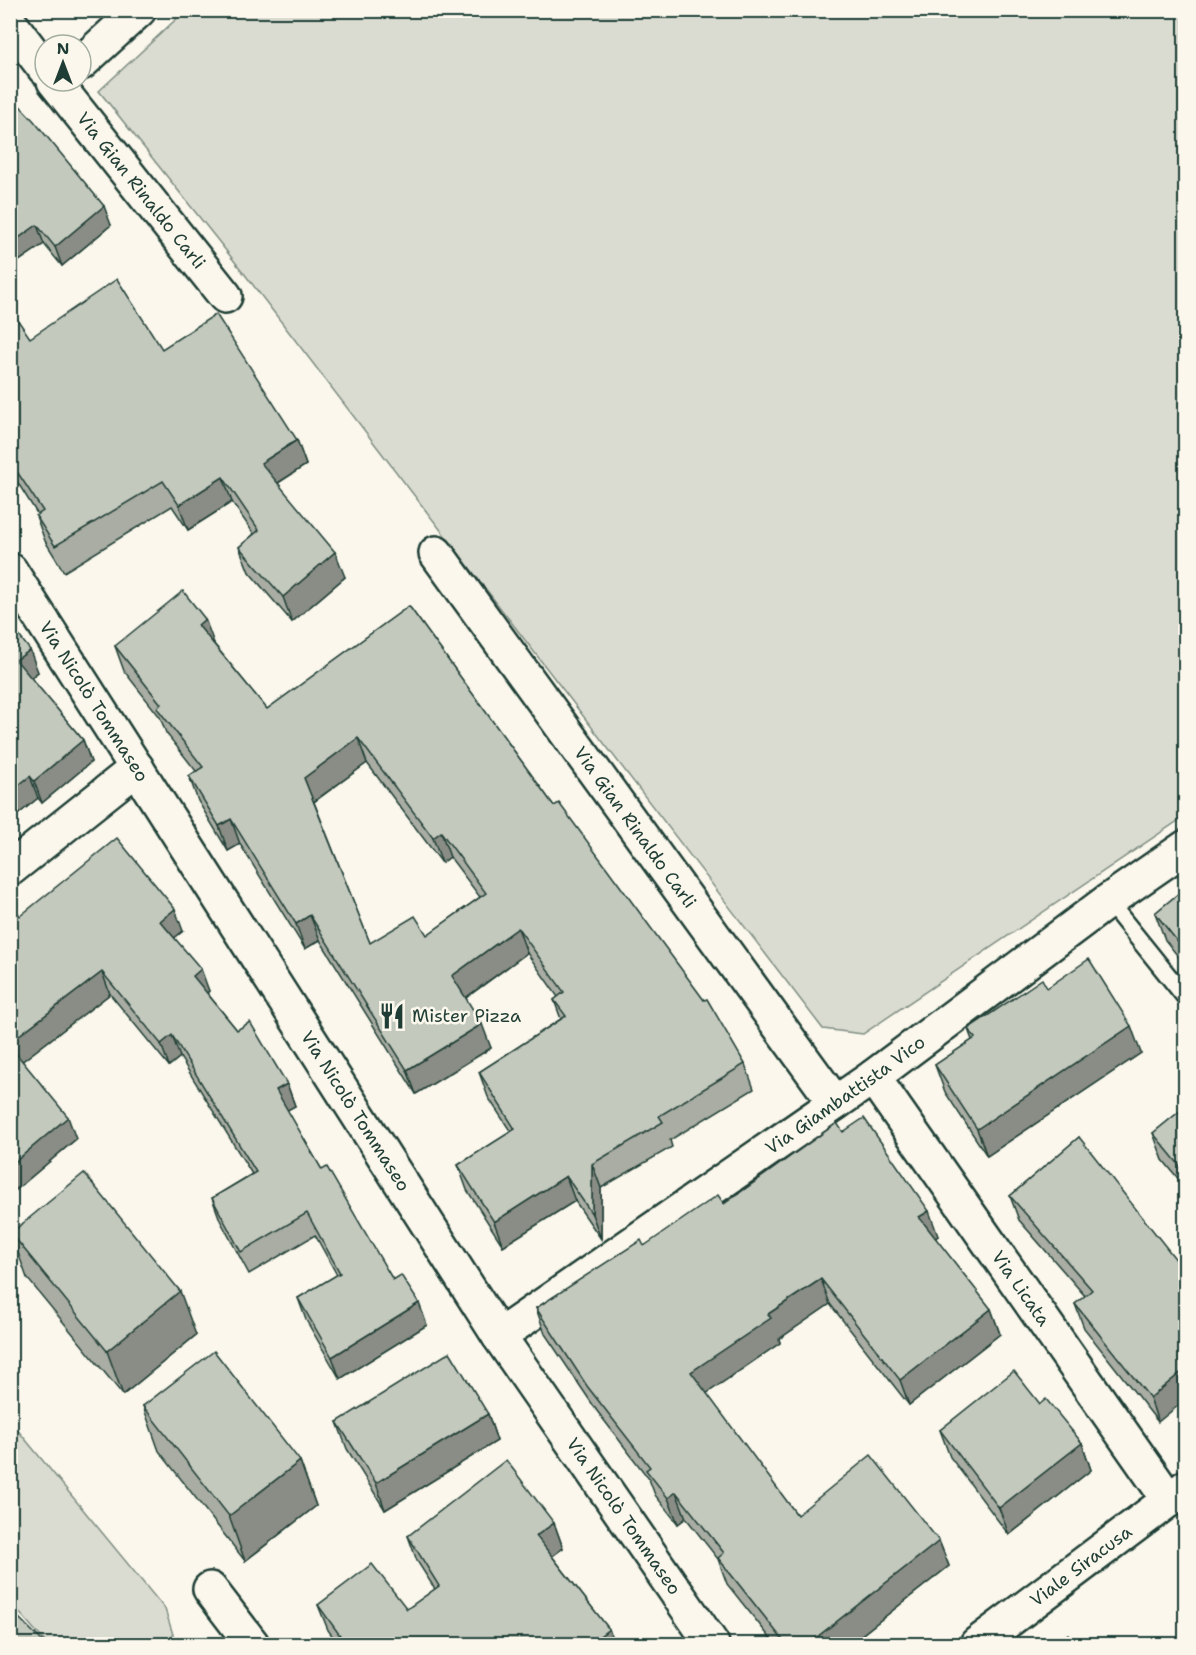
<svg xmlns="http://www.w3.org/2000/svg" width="1196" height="1655" font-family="'Shantell Sans',sans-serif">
  <rect width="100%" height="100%" fill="#fbf7ec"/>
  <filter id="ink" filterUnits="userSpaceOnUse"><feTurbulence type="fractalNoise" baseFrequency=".0167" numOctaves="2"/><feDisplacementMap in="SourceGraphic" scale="12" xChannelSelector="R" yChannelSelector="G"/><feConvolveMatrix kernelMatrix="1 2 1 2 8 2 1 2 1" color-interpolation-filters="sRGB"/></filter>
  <g filter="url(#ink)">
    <g fill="#dbdcd1" stroke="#7d8c82" stroke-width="1.5">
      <path d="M 186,10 L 1185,11 L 1185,816 L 863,1034 L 823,1029 L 243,272 L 99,91 Z"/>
      <path d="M 11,1422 L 165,1609 L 176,1644 L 47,1644 L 11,1603 Z"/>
    </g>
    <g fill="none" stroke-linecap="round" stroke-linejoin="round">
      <g stroke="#1f3d34" stroke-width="21">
        <path id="lane" d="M 1108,901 L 1186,998"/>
      </g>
      <g stroke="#1f3d34" stroke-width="38">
        <g id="street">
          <path d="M 10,23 L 45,69"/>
          <path d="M 81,63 L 139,10"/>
          <path id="s1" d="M 54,81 L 225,296"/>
          <path id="s2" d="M 436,553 L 835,1103"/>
          <path id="s3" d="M 10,570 L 499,1336 L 712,1644"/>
          <path d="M 10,869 L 137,768"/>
          <path id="s4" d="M 873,1077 L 1169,1500"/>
          <path id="s5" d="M 499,1336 L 873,1077 L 1108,901 L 1186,847"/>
          <path d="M 210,1589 L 252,1644"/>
        </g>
      </g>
      <g stroke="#1f3d34" stroke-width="38">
        <g id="secondary">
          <path id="s6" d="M 977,1644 L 1186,1487"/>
        </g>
      </g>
      <use href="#lane" stroke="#fbf7ec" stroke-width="16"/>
      <use href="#street" stroke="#fbf7ec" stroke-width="33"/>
      <use href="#secondary" stroke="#fbf7ec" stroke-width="33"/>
    </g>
    <g fill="#a9ada3" stroke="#1f3d34" stroke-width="1.5" fill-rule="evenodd">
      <path d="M 10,95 L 111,225 L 62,266 L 44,244 L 10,267 Z"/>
      <path d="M 10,319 L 30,338 L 162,349 L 297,440 L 306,465 L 278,483 L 345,577 L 292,622 L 249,572 L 239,547 L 254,534 L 232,502 L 188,530 L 172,506 L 64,572 L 45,541 L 36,516 L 38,515 L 13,475 L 10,477 Z"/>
      <path d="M 409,606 L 554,806 L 745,1064 L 754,1089 L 670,1140 L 672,1147 L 601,1188 L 601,1239 L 575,1201 L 503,1246 L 467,1190 L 458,1165 L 511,1132 L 488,1097 L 479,1072 L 561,1019 L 554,1000 L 558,997 L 527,953 L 466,998 L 491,1048 L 416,1094 L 320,940 L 305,949 L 240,844 L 228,851 L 198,801 L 189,776 L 196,771 L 166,733 L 160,717 L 124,671 L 115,646 L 214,643 L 214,644 L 267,709 ZM 367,763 L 442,863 L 450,857 L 480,897 L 427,935 L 370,943 L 314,802 Z"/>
      <path d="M 10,624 L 38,672 L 31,678 L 83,740 L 91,762 L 42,803 L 38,798 L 10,821 Z"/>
      <path d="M 1185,888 L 1185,965 L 1165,940 L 1155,913 Z"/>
      <path d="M 20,916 L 183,931 L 174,938 L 209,991 L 207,993 L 237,1030 L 287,1084 L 295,1106 L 287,1110 L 322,1170 L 393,1280 L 427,1325 L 340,1379 L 306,1320 L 298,1298 L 337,1275 L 315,1235 L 249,1274 L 220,1220 L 212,1198 L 252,1174 L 180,1057 L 169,1066 L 110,994 L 22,1061 L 76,1139 L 10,1195 L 10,919 Z"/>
      <path d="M 1047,988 L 1141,1053 L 987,1156 L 945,1092 L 935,1065 L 972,1040 L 968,1029 Z"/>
      <path d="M 1185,1107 L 1185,1187 L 1163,1160 L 1153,1133 Z"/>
      <path d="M 843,1132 L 938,1236 L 935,1238 L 991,1309 L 1000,1334 L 909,1405 L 830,1304 L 779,1339 L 780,1343 L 706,1393 L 797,1515 L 939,1541 L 949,1566 L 850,1644 L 775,1644 L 727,1584 L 718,1559 L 686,1518 L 678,1524 L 655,1495 L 649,1479 L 597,1411 L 545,1334 L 536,1308 L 644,1246 L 724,1204 Z"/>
      <path d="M 1079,1137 L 1158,1422 L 1084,1328 L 1075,1304 L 1085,1296 L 1019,1220 L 1010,1196 Z"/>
      <path d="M 11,1233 L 196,1335 L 123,1395 L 27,1278 Z"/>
      <path d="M 1040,1404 L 1082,1443 L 1091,1470 L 1009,1535 L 950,1457 L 940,1430 Z"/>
      <path d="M 143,1406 L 300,1461 L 316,1506 L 245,1561 L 159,1451 Z"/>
      <path d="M 488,1414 L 497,1441 L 385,1510 L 347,1449 L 337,1422 Z"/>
      <path d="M 554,1523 L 563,1548 L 552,1556 L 609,1629 L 614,1644 L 338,1644 L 328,1630 L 318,1605 L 407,1609 L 435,1589 L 417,1561 L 408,1536 Z"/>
    </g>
    <g fill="#898d85" stroke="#1f3d34" stroke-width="1.5">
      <path d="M 104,206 L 111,225 L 62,266 L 55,247 Z"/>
      <path d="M 37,225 L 44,244 L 10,267 L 10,244 Z"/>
      <path d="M 297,440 L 306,465 L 270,488 L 261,463 Z"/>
      <path d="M 223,477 L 232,502 L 188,530 L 179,505 Z"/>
      <path d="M 335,552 L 345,577 L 292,622 L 283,597 Z"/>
      <path d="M 205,619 L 214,643 L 207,650 L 198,625 Z"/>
      <path d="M 30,650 L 38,672 L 25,682 L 16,660 Z"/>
      <path d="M 358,738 L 367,763 L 313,802 L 304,778 Z"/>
      <path d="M 83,740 L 91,762 L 42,803 L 34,781 Z"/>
      <path d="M 30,776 L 38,798 L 10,821 L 10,792 Z"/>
      <path d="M 231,819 L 240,844 L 228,851 L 219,826 Z"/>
      <path d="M 441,832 L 450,857 L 442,863 L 433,838 Z"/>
      <path d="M 175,909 L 183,931 L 168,943 L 160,921 Z"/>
      <path d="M 310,915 L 320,940 L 305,949 L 296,924 Z"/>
      <path d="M 518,928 L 527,953 L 461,1001 L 452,976 Z"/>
      <path d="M 201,969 L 209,991 L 201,998 L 193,976 Z"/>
      <path d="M 102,972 L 110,994 L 16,1066 L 10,1050 L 10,1042 Z"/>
      <path d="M 482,1024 L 491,1048 L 416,1094 L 407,1070 Z"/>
      <path d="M 1131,1026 L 1141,1053 L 987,1156 L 977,1129 Z"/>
      <path d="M 172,1035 L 180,1057 L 169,1066 L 161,1044 Z"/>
      <path d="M 287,1084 L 295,1106 L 284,1112 L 276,1090 Z"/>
      <path d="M 68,1117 L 76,1139 L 10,1195 L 10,1166 Z"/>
      <path d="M 592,1164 L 601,1188 L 601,1239 L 592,1214 Z"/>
      <path d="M 566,1176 L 575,1201 L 503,1246 L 494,1222 Z"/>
      <path d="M 929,1211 L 938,1236 L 929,1243 L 919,1217 Z"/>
      <path d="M 10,1238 L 13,1245 L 10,1247 Z"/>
      <path d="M 821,1279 L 830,1304 L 779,1339 L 780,1343 L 700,1398 L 691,1372 L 768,1314 Z"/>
      <path d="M 180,1291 L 196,1335 L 123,1395 L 107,1351 Z"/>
      <path d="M 419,1303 L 427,1325 L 340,1379 L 332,1357 Z"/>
      <path d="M 991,1309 L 1000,1334 L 909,1405 L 900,1380 Z"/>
      <path d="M 1185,1369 L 1185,1400 L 1158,1422 L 1150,1398 Z"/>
      <path d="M 488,1414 L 497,1441 L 385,1510 L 376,1483 Z"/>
      <path d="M 1082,1443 L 1091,1470 L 1009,1535 L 999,1508 Z"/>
      <path d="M 300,1461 L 316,1506 L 245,1561 L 229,1516 Z"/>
      <path d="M 676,1492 L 686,1518 L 678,1524 L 668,1498 Z"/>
      <path d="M 554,1523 L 563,1548 L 546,1561 L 536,1536 Z"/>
      <path d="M 939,1541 L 949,1566 L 850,1644 L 808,1644 Z"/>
      <path d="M 609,1629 L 614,1644 L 589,1644 Z"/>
      <path d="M 350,1637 L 352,1644 L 345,1644 L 344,1641 Z"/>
    </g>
    <g fill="#c4c9be" stroke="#1f3d34" stroke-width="1.5" fill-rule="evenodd">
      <path d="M 10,95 L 34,121 L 104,206 L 55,247 L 37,225 L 10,244 Z"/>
      <path d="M 117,279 L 162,349 L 216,314 L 297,440 L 261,463 L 335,552 L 283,597 L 239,547 L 259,530 L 223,477 L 179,505 L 163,481 L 55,546 L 36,516 L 43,511 L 10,461 L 10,319 L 15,316 L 30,338 Z"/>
      <path d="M 183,591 L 205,619 L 198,625 L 267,709 L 409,606 L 554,806 L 559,803 L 704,1000 L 707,999 L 745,1064 L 659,1116 L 663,1122 L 592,1164 L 592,1214 L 566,1176 L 494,1222 L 458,1165 L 515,1129 L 479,1072 L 566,1016 L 554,1000 L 564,992 L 518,928 L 452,976 L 482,1024 L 407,1070 L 310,915 L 296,924 L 231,819 L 219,826 L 189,776 L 203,767 L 157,708 L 161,704 L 115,646 ZM 358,738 L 433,838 L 441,832 L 486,893 L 427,935 L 415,916 L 370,943 L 304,778 Z"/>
      <path d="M 10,624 L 30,650 L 16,660 L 83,740 L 34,781 L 30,776 L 10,792 Z"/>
      <path d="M 117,838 L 175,909 L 160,921 L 201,969 L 193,976 L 237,1030 L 250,1022 L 287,1084 L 276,1090 L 322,1170 L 327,1167 L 393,1280 L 401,1275 L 419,1303 L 332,1357 L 298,1298 L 340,1273 L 307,1213 L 241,1252 L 212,1198 L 256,1172 L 172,1035 L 161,1044 L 102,972 L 10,1042 L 10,919 L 18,913 L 20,916 Z"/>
      <path d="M 1185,888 L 1185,951 L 1155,913 Z"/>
      <path d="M 1089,959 L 1131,1026 L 977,1129 L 935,1065 L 975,1038 L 968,1029 L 1042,979 L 1047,988 Z"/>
      <path d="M 10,1046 L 68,1117 L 10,1166 Z"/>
      <path d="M 1185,1107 L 1185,1172 L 1153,1133 Z"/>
      <path d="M 864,1118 L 929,1211 L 919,1217 L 991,1309 L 900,1380 L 821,1279 L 768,1314 L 771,1318 L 691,1372 L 797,1515 L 871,1455 L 939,1541 L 808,1644 L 786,1644 L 718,1558 L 724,1553 L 676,1492 L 668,1498 L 646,1470 L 650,1467 L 587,1386 L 536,1308 L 641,1240 L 644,1246 L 718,1195 L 724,1204 L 837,1123 L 843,1132 Z"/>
      <path d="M 1079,1137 L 1185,1271 L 1185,1369 L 1150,1398 L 1075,1304 L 1092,1290 L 1010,1196 Z"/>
      <path d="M 84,1173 L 180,1291 L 107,1351 L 11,1233 Z"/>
      <path d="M 214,1351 L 300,1461 L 229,1516 L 143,1406 Z"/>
      <path d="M 450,1352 L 488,1414 L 376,1483 L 337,1422 Z"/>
      <path d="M 1014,1371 L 1040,1404 L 1046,1399 L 1082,1443 L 999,1508 L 940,1430 Z"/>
      <path d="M 506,1460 L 554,1523 L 536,1536 L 609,1629 L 589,1644 L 397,1644 L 395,1642 L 391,1644 L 355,1644 L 350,1637 L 344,1641 L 318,1605 L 372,1564 L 407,1609 L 439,1586 L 408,1536 Z"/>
      <path d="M 10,1609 L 45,1644 L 10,1644 Z"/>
      <path d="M 1068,1634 L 1076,1644 L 1055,1644 Z"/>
    </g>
  </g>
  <defs>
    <g id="restaurant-bare" transform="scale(2.07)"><path d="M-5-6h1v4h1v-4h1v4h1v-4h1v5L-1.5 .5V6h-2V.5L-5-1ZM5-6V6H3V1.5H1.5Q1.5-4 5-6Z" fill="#1f3d34" stroke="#fbf7ec" stroke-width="2.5" paint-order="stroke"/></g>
  </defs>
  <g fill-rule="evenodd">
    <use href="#restaurant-bare" x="392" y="1016"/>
  </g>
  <g text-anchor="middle" stroke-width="5" stroke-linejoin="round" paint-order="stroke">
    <g font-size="18" fill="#1f3d34" stroke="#fbf7ec">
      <text dy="6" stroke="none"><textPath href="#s1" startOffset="140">Via Gian Rinaldo Carli</textPath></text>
      <text dy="6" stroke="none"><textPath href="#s3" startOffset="156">Via Nicolò Tommaseo</textPath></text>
      <text dy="6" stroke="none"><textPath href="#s2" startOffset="339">Via Gian Rinaldo Carli</textPath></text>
      <text dy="6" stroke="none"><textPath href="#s5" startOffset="422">Via Giambattista Vico</textPath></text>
      <text dy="6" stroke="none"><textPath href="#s3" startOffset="642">Via Nicolò Tommaseo</textPath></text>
      <text dy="6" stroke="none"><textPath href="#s4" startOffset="258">Via Licata</textPath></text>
      <text dy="6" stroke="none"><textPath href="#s3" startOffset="1128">Via Nicolò Tommaseo</textPath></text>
      <text dy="6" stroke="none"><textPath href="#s6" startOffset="130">Viale Siracusa</textPath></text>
    </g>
    <g font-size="18" fill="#1f3d34" stroke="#fbf7ec" text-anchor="start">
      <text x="412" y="1022">Mister Pizza</text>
    </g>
  </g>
  <rect width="1196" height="1655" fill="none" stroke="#fbf7ec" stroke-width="36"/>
  <rect x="18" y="18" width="1160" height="1619" fill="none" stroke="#1f3d34" stroke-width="2" filter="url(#ink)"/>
  <g transform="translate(63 63)"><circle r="28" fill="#fbf7ec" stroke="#a3ada2" stroke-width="1.5"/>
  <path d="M0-4.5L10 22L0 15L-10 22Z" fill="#1f3d34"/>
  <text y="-9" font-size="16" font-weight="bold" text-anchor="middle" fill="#1f3d34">N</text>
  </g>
</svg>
